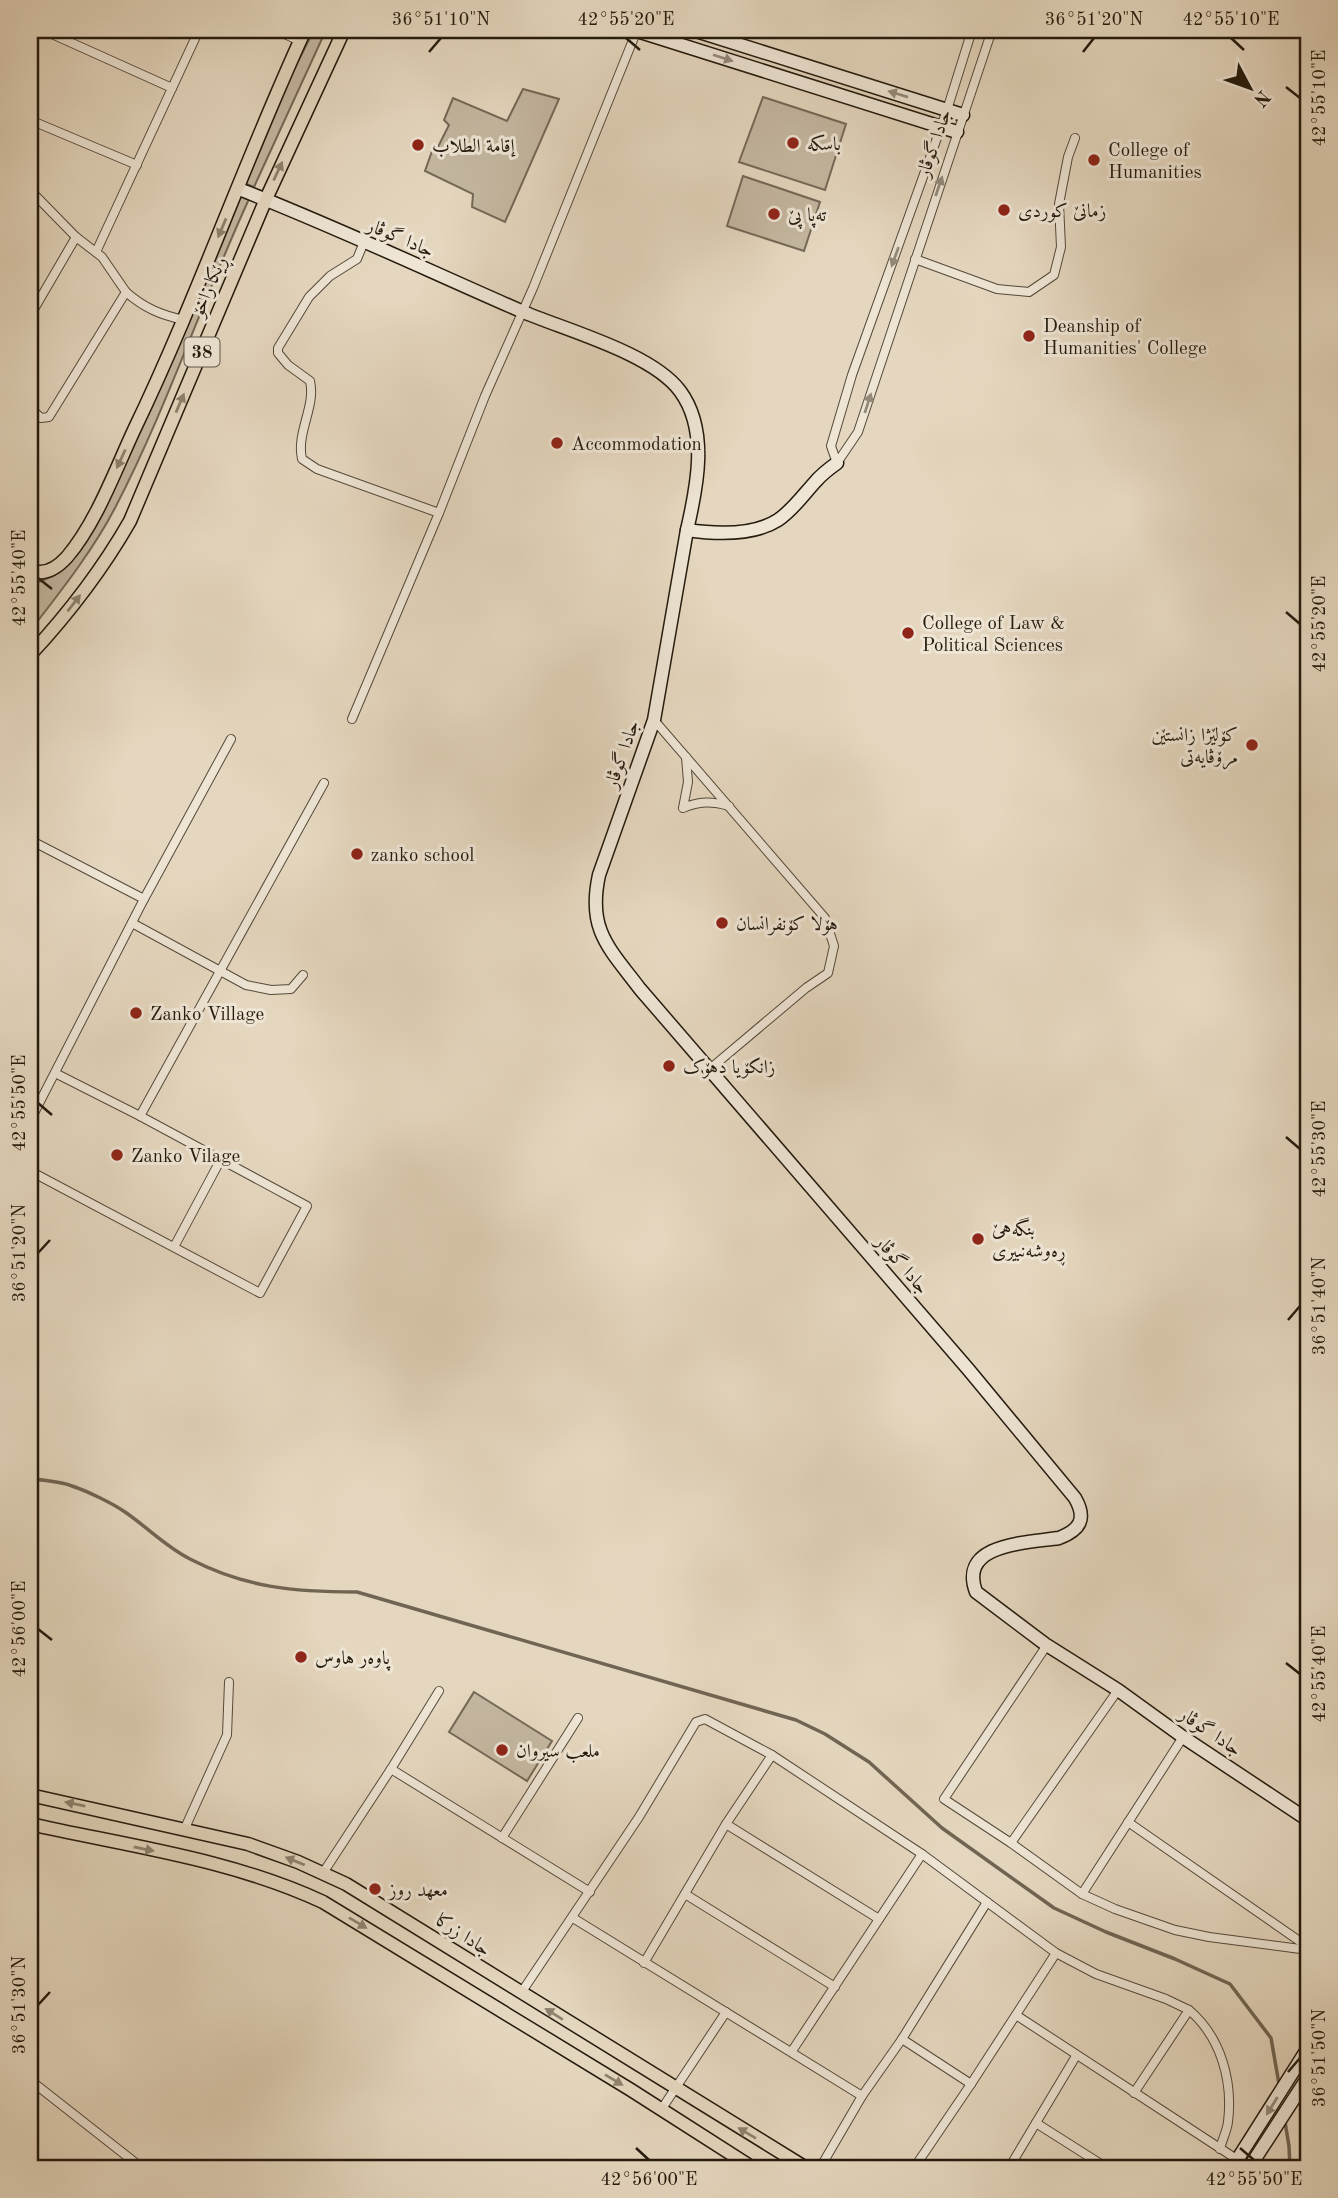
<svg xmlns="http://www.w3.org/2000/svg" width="1338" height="2198" font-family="'Old Standard TT',Amiri,serif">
  <rect width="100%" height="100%" fill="#e5d7bf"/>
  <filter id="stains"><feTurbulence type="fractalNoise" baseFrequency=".00286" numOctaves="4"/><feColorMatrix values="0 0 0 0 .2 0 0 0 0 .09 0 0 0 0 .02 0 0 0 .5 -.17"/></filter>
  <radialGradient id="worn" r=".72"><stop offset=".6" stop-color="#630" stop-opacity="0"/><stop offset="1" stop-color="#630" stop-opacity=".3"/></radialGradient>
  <g fill="#c4b7a1" stroke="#746857" stroke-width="2">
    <path d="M 314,30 L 326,30 L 254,187 L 244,183 L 270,116 Z"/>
    <path d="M 523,89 L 559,99 L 505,222 L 472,207 L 473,194 L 425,171 L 432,151 L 435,153 L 449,125 L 444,120 L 453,98 L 507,121 Z"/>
    <path d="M 763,97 L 846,124 L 825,190 L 739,162 Z"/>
    <path d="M 743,176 L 820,202 L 804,251 L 727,226 Z"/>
    <path d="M 238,195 L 249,199 C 202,301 167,408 115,508 C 92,552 60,592 30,631 L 30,583 L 39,582 L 55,575 L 98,517 Z"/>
    <path d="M 474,1692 L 552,1741 L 527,1781 L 449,1732 Z"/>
  </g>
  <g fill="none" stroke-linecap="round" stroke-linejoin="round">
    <g stroke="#706553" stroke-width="3.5">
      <path d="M 30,1478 C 43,1481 59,1481 72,1486 C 87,1491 112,1503 125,1512 C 147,1527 166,1547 190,1559 C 246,1588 295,1592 357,1592 L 796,1720 L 825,1734 L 869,1762 L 942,1828 L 1054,1908 L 1106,1932 L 1175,1959 L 1230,1984 L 1271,2038 L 1279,2084"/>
      <path d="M 1285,2122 L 1289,2146 L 1290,2168"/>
    </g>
    <g stroke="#54493a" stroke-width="10">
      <g id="street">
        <path d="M 43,30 L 172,88"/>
        <path d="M 276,30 L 300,41"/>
        <path d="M 30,120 L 137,165"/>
        <path d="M 30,190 L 76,237 L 102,257 L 126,292 L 49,417 L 41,418 L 30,408"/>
        <path d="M 364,242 L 357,259 L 330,276 L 309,297 L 278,348 L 278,353 L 288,365 L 310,381 C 316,407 296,432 302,459 L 317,469 L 439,513"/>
        <path d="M 96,252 L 199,30"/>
        <path d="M 915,259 L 997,289 L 1029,292 L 1054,275 L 1061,247 L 1059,204 L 1068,157 L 1075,138"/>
        <path d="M 126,292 C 144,308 161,315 184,320"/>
        <path d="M 30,316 L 76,237"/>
        <path d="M 837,463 L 858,432 L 992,30"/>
        <path d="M 837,463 L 831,446 L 852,375 L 947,110 L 972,30"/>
        <path d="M 352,719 L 439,513 L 485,396 L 533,288 L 637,30"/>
        <path d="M 654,720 L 825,918 L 834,946 L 828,973 L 806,988 L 711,1068 L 712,1074"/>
        <path d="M 686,757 L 688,782 L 683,808 C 699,801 712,801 729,806"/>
        <path d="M 30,840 L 144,899 L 30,1121"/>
        <path d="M 144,899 L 231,739"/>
        <path d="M 132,923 L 246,985 L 271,990 L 291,989 L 303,975"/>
        <path d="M 55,1073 L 140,1116"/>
        <path d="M 30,1171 L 260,1293 L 307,1206 L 140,1116 L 324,783"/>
        <path d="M 174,1247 L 221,1159"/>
        <path d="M 1047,1645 L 944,1799 L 1011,1843 L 1082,1894 L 1115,1909 L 1175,1930 L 1209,1937 L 1308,1950"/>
        <path d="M 391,1769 L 590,1892"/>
        <path d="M 1128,1822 L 1308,1947"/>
        <path d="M 726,1824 L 879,1919"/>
        <path d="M 185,1828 L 227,1735 L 229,1682"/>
        <path d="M 502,1838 L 578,1718"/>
        <path d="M 1011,1843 L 1118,1690"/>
        <path d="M 323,1873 L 391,1769 L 439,1691"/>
        <path d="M 685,1894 L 835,1987"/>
        <path d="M 1082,1894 L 1183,1737"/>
        <path d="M 573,1918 L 862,2096"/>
        <path d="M 644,1963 L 726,1824 L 772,1755 L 922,1854 L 1056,1953 L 1096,1974 L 1166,1999 L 1189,2010"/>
        <path d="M 521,1993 L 639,1817 L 696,1722 L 705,1719 L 772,1755"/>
        <path d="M 1016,2015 L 1238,2160"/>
        <path d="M 902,2039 L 971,2084"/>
        <path d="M 792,2051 L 922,1854"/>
        <path d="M 30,2080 L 142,2168"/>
        <path d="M 1134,2093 L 1189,2010 C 1221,2037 1233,2081 1228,2122 C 1227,2131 1222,2140 1220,2149"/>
        <path d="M 661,2110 L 726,2012"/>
        <path d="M 1036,2123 L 1107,2168"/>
        <path d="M 820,2168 L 862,2096 L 902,2039 L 987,1902"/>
        <path d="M 914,2168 L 971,2084 L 1056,1953"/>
        <path d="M 1009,2168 L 1076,2056"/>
      </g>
    </g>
    <g stroke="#241a0d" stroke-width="15">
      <g id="secondary">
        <path d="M 634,30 L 957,132"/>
        <path d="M 693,30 L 963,115"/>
        <path d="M 239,189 C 334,226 427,270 521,311 C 565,330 652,353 680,391 C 709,430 697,487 687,530"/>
        <path d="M 837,463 C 830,468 822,474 816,481 C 804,494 793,510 778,520 C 753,536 715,534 687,530 L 654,720 L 599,875 C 587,930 609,948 640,989 L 968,1369 L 1075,1498 C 1087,1519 1080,1530 1059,1538 C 1027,1543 958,1543 976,1592 L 1045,1644 L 1118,1690 L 1183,1737 L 1308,1820"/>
        <path d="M 1232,2168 L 1308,2048"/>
        <path d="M 1249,2168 L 1308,2077"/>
      </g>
    </g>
    <g stroke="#241a0d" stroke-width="15">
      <g id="primary">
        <path d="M 30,570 C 44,576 57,568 67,557 C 96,523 115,471 134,430 C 197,299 244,162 305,30"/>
        <path d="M 30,655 C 68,614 102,570 130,521 L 266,199 L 344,30"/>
        <path d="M 30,1795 L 248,1844 L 298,1862 L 346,1884 L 806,2168"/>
        <path d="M 30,1824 C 128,1846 231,1859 323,1902 L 631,2090 L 753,2168"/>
      </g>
    </g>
    <use href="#street" stroke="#eee5d5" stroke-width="8"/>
    <use href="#secondary" stroke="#eee5d5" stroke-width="12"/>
    <use href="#primary" stroke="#e5d7bf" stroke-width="12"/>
  </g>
  <defs><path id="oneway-solid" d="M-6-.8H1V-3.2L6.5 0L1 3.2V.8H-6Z" transform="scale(1.75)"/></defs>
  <g fill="#938a7b">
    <use href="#oneway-solid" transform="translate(723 58) rotate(18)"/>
    <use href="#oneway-solid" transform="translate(898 94) rotate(-163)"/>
    <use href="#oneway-solid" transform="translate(939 186) rotate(-71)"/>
    <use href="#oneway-solid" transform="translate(895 257) rotate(110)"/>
    <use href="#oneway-solid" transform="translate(868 403) rotate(-72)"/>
    <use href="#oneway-solid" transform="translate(1272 2106) rotate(122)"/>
  </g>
  <g fill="#8e826f">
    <use href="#oneway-solid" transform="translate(278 171) rotate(-65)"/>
    <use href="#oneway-solid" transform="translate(222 228) rotate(113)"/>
    <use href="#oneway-solid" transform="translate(180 403) rotate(-67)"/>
    <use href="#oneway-solid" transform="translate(121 459) rotate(115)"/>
    <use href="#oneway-solid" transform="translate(74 603) rotate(-52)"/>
    <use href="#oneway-solid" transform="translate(75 1804) rotate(-168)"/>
    <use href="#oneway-solid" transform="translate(144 1849) rotate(12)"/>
    <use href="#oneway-solid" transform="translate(295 1861) rotate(-158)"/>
    <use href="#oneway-solid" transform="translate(358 1923) rotate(31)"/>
    <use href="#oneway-solid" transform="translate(554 2014) rotate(-148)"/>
    <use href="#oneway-solid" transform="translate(614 2080) rotate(31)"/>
    <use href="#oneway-solid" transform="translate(747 2133) rotate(-149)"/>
  </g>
  <path fill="none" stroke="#241a0d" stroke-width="2.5" d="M 626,38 L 640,50M 1231,38 L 1244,50M 429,52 L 441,38M 1083,52 L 1094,38M 1286,87 L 1300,98M 38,578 L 52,589M 1286,612 L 1300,624M 38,1103 L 52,1115M 1286,1137 L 1300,1149M 38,1253 L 50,1240M 1288,1320 L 1300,1306M 38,1629 L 52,1640M 1286,1663 L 1300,1674M 38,2005 L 50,1992M 1288,2072 L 1300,2058M 636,2148 L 649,2160M 1240,2148 L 1254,2160"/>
  <g fill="#8f2418" stroke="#eee5d5" stroke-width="2.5">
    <circle cx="793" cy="143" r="7"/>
    <circle cx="418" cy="145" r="7"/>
    <circle cx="1094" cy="160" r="7"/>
    <circle cx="1004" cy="210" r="7"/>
    <circle cx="774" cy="214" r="7"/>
    <circle cx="1029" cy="336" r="7"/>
    <circle cx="557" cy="443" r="7"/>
    <circle cx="908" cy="633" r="7"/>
    <circle cx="1252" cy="745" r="7"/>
    <circle cx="357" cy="854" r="7"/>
    <circle cx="722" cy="923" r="7"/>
    <circle cx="136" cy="1013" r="7"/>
    <circle cx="669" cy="1066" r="7"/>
    <circle cx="117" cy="1155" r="7"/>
    <circle cx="978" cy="1239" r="7"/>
    <circle cx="301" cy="1657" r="7"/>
    <circle cx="502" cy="1750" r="7"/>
    <circle cx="375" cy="1889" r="7"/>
  </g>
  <g text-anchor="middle" stroke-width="6" stroke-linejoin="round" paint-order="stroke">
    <rect fill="#eee5d5" stroke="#615749" stroke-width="2" x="184.5" y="337.5" width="35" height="29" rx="5"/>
    <g font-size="18" font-weight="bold" fill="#241a0d">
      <text x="202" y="358">38</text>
    </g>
    <g font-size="19" fill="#241a0d" stroke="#eee5d5" text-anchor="start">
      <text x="807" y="150">باسکە</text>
      <text x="432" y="152">إقامة الطلاب</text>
      <text x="1108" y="156">College of<tspan x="1108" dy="22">Humanities</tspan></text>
      <text x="1018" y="217">زمانێ کوردی</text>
      <text x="788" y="221">تەپا پێ</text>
      <text x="1043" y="332">Deanship of<tspan x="1043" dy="22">Humanities' College</tspan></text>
      <text x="571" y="450">Accommodation</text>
      <text x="922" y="629">College of Law &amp;<tspan x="922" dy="22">Political Sciences</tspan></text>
      <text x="1238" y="741" text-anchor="end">كۆلێژا زانستێن<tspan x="1238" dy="22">مرۆڤایەتی</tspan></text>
      <text x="371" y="861">zanko school</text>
      <text x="736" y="930">هۆلا كۆنفرانسان</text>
      <text x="150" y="1020">Zanko Village</text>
      <text x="683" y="1073">زانکۆیا دهۆک</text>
      <text x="131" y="1162">Zanko Vilage</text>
      <text x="992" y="1235">بنگه‌هێ<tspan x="992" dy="22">ڕه‌وشه‌نبیرى</tspan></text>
      <text x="315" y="1664">پاوەر هاوس</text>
      <text x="516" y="1757">ملعب سيروان</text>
      <text x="389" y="1896">معهد روز</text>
    </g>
    <g font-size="19" fill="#241a0d" stroke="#eee5d5">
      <text transform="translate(933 143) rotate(-71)" y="7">جادا گوڤار</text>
      <text transform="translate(401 237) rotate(23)" y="7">جادا گوڤار</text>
      <text transform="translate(208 286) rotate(-67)" y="7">ڕێکا زاخۆ</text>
      <text transform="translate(621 754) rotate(-71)" y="7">جادا گوڤار</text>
      <text transform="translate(903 1264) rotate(49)" y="7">جادا گوڤار</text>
      <text transform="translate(1211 1731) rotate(34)" y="7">جادا گوڤار</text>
      <text transform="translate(464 1934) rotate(33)" y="7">جادا زرکا</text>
    </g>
  </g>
  <rect width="1338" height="2198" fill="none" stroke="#e5d7bf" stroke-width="77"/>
  <g transform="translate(1250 88) rotate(131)" stroke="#eee5d5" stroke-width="5" paint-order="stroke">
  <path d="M0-5L12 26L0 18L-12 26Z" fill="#241a0d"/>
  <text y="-10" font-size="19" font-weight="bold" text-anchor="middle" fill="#241a0d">N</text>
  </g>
  <rect x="38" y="38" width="1262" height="2122" fill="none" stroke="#241a0d" stroke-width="2.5"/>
  <g font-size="18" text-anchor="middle" fill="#241a0d">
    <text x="441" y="25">36°51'10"N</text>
    <text x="626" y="25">42°55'20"E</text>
    <text x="1094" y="25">36°51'20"N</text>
    <text x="1231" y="25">42°55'10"E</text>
    <text transform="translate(1319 98) rotate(-90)" y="6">42°55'10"E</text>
    <text transform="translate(19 578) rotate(-90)" y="6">42°55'40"E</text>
    <text transform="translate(1319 624) rotate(-90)" y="6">42°55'20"E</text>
    <text transform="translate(19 1103) rotate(-90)" y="6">42°55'50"E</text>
    <text transform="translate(1319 1149) rotate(-90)" y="6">42°55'30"E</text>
    <text transform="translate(19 1253) rotate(-90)" y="6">36°51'20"N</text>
    <text transform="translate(1319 1306) rotate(-90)" y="6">36°51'40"N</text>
    <text transform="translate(19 1629) rotate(-90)" y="6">42°56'00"E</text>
    <text transform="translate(1319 1674) rotate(-90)" y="6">42°55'40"E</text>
    <text transform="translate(19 2005) rotate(-90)" y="6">36°51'30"N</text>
    <text transform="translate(1319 2058) rotate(-90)" y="6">36°51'50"N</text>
    <text x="649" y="2185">42°56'00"E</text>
    <text x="1254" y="2185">42°55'50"E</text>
  </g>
  <rect width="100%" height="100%" filter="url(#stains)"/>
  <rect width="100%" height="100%" fill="url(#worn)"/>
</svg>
